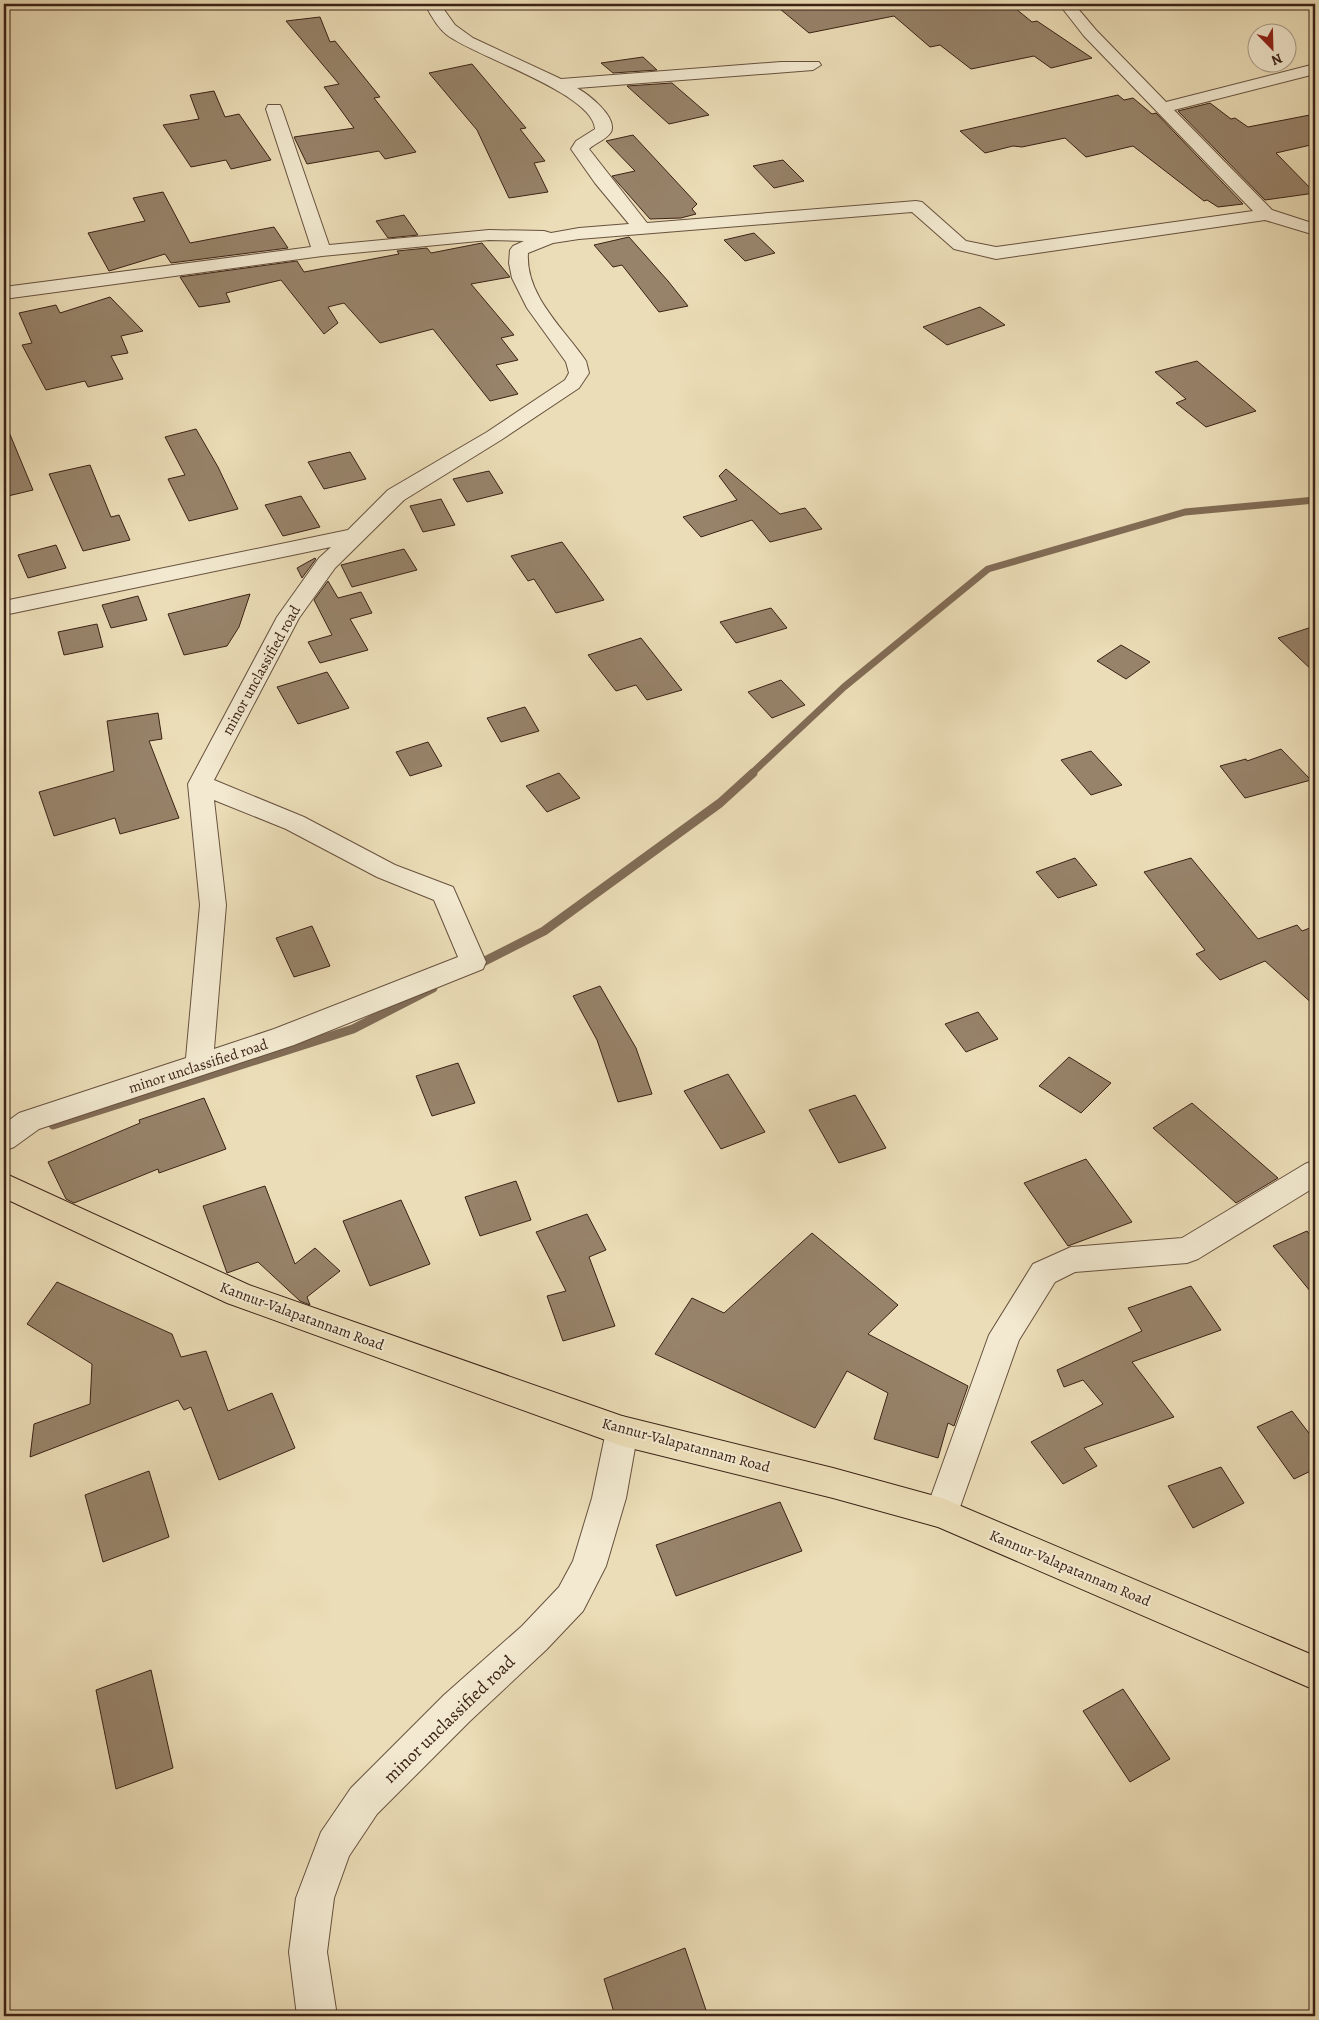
<svg xmlns="http://www.w3.org/2000/svg" width="1319" height="2020" font-family="Alegreya,serif">
  <rect width="100%" height="100%" fill="#ebddb7"/>
  <filter id="stains"><feTurbulence type="fractalNoise" baseFrequency=".004" numOctaves="4"/><feColorMatrix values="0 0 0 0 .2 0 0 0 0 .09 0 0 0 0 .02 0 0 0 .5 -.17"/></filter>
  <radialGradient id="worn" r=".72"><stop offset=".6" stop-color="#630" stop-opacity="0"/><stop offset="1" stop-color="#630" stop-opacity=".3"/></radialGradient>
  <g fill="none" stroke-linecap="round" stroke-linejoin="round">
    <path stroke="#816c56" stroke-width="7" d="M 751,774 L 844,687 L 988,569 L 1185,512 L 1315,500"/>
    <g stroke="#816c56" stroke-width="9">
      <path d="M 475,966 L 544,931 L 720,803 L 753,773"/>
      <path d="M 53,1125 L 353,1029 L 433,988"/>
    </g>
  </g>
  <g fill="#97836a" stroke="#3b2216">
    <path d="M 774,4 L 1010,4 L 1032,22 L 1037,21 L 1092,58 L 1051,68 L 1034,56 L 971,69 L 940,45 L 930,47 L 894,16 L 809,33 Z"/>
    <path d="M 320,17 L 330,42 L 335,41 L 380,97 L 374,98 L 416,152 L 385,159 L 379,151 L 307,164 L 294,137 L 354,128 L 324,87 L 339,84 L 286,21 Z"/>
    <path d="M 643,57 L 657,70 L 613,73 L 601,63 Z"/>
    <path d="M 472,64 L 526,128 L 520,129 L 545,161 L 534,163 L 548,192 L 509,198 L 477,130 L 429,73 Z"/>
    <path d="M 672,83 L 709,115 L 669,124 L 627,86 Z"/>
    <path d="M 214,91 L 225,117 L 239,114 L 271,160 L 231,169 L 226,160 L 191,167 L 163,125 L 199,119 L 190,95 Z"/>
    <path d="M 1118,95 L 1124,100 L 1133,98 L 1152,114 L 1156,113 L 1243,204 L 1218,207 L 1207,200 L 1204,201 L 1133,146 L 1086,157 L 1065,138 L 1022,147 L 1013,146 L 985,153 L 960,131 Z"/>
    <path d="M 1210,103 L 1231,119 L 1235,118 L 1248,127 L 1315,114 L 1315,144 L 1276,153 L 1315,193 L 1265,200 L 1178,111 Z"/>
    <path d="M 633,135 L 697,204 L 692,209 L 696,214 L 681,218 L 650,219 L 612,176 L 635,171 L 606,141 Z"/>
    <path d="M 783,160 L 804,181 L 774,188 L 753,166 Z"/>
    <path d="M 163,192 L 190,243 L 274,227 L 288,248 L 171,263 L 165,254 L 109,271 L 88,233 L 145,221 L 133,198 Z"/>
    <path d="M 404,215 L 418,235 L 388,238 L 376,221 Z"/>
    <path d="M 754,233 L 775,253 L 745,261 L 724,240 Z"/>
    <path d="M 629,237 L 668,281 L 688,306 L 659,312 L 622,265 L 613,267 L 594,245 Z"/>
    <path d="M 482,243 L 510,277 L 471,284 L 514,335 L 501,338 L 518,360 L 496,365 L 518,394 L 490,401 L 433,329 L 380,343 L 344,303 L 328,307 L 338,323 L 324,334 L 281,280 L 226,293 L 230,302 L 199,307 L 180,277 L 297,261 L 304,272 L 399,254 L 397,251 L 427,248 L 431,253 Z"/>
    <path d="M 110,297 L 143,331 L 121,336 L 128,353 L 111,356 L 123,379 L 88,387 L 85,381 L 46,390 L 22,345 L 32,343 L 19,313 L 56,305 L 60,313 Z"/>
    <path d="M 980,307 L 1005,325 L 947,345 L 923,327 Z"/>
    <path d="M 1197,361 L 1256,411 L 1206,427 L 1176,403 L 1186,399 L 1155,372 Z"/>
    <path d="M 4,420 L 33,490 L 4,497 Z"/>
    <path d="M 196,429 L 218,467 L 238,509 L 189,521 L 168,479 L 185,475 L 165,437 Z"/>
    <path d="M 350,452 L 366,479 L 324,489 L 308,462 Z"/>
    <path d="M 90,465 L 111,517 L 119,515 L 130,540 L 83,551 L 49,474 Z"/>
    <path d="M 726,469 L 780,514 L 805,508 L 822,529 L 770,542 L 752,520 L 701,537 L 683,517 L 737,500 L 719,476 Z"/>
    <path d="M 489,471 L 503,493 L 467,502 L 453,479 Z"/>
    <path d="M 301,496 L 320,527 L 283,536 L 265,505 Z"/>
    <path d="M 441,499 L 455,525 L 423,532 L 410,506 Z"/>
    <path d="M 562,542 L 587,576 L 604,600 L 556,613 L 534,579 L 528,581 L 511,556 Z"/>
    <path d="M 56,545 L 66,568 L 28,578 L 18,555 Z"/>
    <path d="M 404,549 L 417,570 L 352,587 L 341,565 Z"/>
    <path d="M 315,558 L 316,559 L 302,578 L 297,568 Z"/>
    <path d="M 328,581 L 338,598 L 361,592 L 372,613 L 350,619 L 368,650 L 320,663 L 308,642 L 332,635 L 314,600 Z"/>
    <path d="M 250,594 L 239,627 L 227,646 L 184,655 L 168,614 Z"/>
    <path d="M 138,596 L 147,620 L 111,628 L 102,605 Z"/>
    <path d="M 771,608 L 787,628 L 736,643 L 720,622 Z"/>
    <path d="M 97,624 L 103,647 L 64,655 L 58,632 Z"/>
    <path d="M 1315,626 L 1315,673 L 1278,638 Z"/>
    <path d="M 641,638 L 682,690 L 647,700 L 636,685 L 616,691 L 588,655 Z"/>
    <path d="M 1121,645 L 1150,662 L 1126,679 L 1097,661 Z"/>
    <path d="M 327,672 L 349,708 L 298,724 L 277,687 Z"/>
    <path d="M 781,680 L 805,705 L 772,718 L 748,692 Z"/>
    <path d="M 525,707 L 539,731 L 501,742 L 487,718 Z"/>
    <path d="M 158,713 L 162,739 L 149,741 L 179,818 L 120,834 L 115,818 L 54,836 L 39,792 L 114,771 L 107,721 Z"/>
    <path d="M 428,742 L 442,766 L 410,776 L 396,752 Z"/>
    <path d="M 1281,749 L 1311,780 L 1245,798 L 1220,766 L 1246,759 L 1247,761 Z"/>
    <path d="M 1091,751 L 1122,785 L 1091,795 L 1061,760 Z"/>
    <path d="M 559,773 L 580,798 L 547,812 L 526,786 Z"/>
    <path d="M 1075,858 L 1097,885 L 1058,898 L 1036,872 Z"/>
    <path d="M 1191,858 L 1258,939 L 1297,925 L 1302,931 L 1315,926 L 1315,1006 L 1265,961 L 1220,980 L 1196,954 L 1205,950 L 1144,872 Z"/>
    <path d="M 312,926 L 330,966 L 294,977 L 276,938 Z"/>
    <path d="M 600,986 L 636,1048 L 652,1094 L 618,1102 L 597,1040 L 573,996 Z"/>
    <path d="M 978,1012 L 998,1039 L 966,1052 L 945,1024 Z"/>
    <path d="M 1069,1057 L 1111,1083 L 1081,1113 L 1039,1086 Z"/>
    <path d="M 458,1063 L 475,1103 L 432,1116 L 416,1076 Z"/>
    <path d="M 728,1074 L 765,1132 L 721,1149 L 684,1091 Z"/>
    <path d="M 855,1095 L 886,1148 L 839,1163 L 809,1110 Z"/>
    <path d="M 204,1098 L 226,1149 L 159,1173 L 158,1169 L 74,1203 L 66,1199 L 48,1162 L 140,1123 L 139,1120 Z"/>
    <path d="M 1192,1103 L 1278,1178 L 1236,1203 L 1153,1128 Z"/>
    <path d="M 1086,1159 L 1132,1222 L 1068,1246 L 1024,1183 Z"/>
    <path d="M 516,1181 L 531,1220 L 480,1236 L 465,1197 Z"/>
    <path d="M 265,1186 L 295,1264 L 315,1248 L 340,1271 L 307,1297 L 310,1305 L 300,1301 L 258,1262 L 227,1273 L 203,1206 Z"/>
    <path d="M 401,1200 L 430,1264 L 370,1286 L 343,1221 Z"/>
    <path d="M 587,1214 L 606,1250 L 589,1257 L 615,1326 L 563,1341 L 547,1296 L 566,1291 L 536,1232 Z"/>
    <path d="M 1307,1231 L 1315,1242 L 1315,1297 L 1273,1246 Z"/>
    <path d="M 812,1233 L 898,1305 L 868,1334 L 968,1386 L 954,1426 L 948,1423 L 938,1458 L 874,1439 L 888,1393 L 847,1371 L 815,1428 L 655,1354 L 692,1298 L 724,1313 Z"/>
    <path d="M 57,1282 L 172,1334 L 181,1357 L 206,1351 L 228,1411 L 272,1393 L 295,1448 L 219,1480 L 191,1407 L 184,1410 L 178,1400 L 30,1457 L 34,1424 L 90,1404 L 92,1364 L 27,1324 Z"/>
    <path d="M 1191,1286 L 1221,1330 L 1132,1362 L 1174,1417 L 1084,1448 L 1097,1466 L 1063,1484 L 1031,1442 L 1103,1404 L 1083,1380 L 1064,1387 L 1057,1370 L 1142,1331 L 1128,1308 Z"/>
    <path d="M 1292,1411 L 1315,1441 L 1315,1469 L 1294,1479 L 1257,1427 Z"/>
    <path d="M 1221,1467 L 1244,1503 L 1193,1528 L 1168,1486 Z"/>
    <path d="M 149,1471 L 169,1537 L 103,1562 L 85,1495 Z"/>
    <path d="M 780,1502 L 802,1551 L 676,1596 L 656,1545 Z"/>
    <path d="M 151,1670 L 173,1768 L 116,1789 L 96,1690 Z"/>
    <path d="M 1123,1689 L 1170,1759 L 1130,1782 L 1083,1711 Z"/>
    <path d="M 685,1948 L 708,2016 L 615,2016 L 604,1979 Z"/>
  </g>
  <g fill="none" stroke-linecap="round" stroke-linejoin="round">
    <g stroke="#67513e" stroke-width="2">
      <g id="minor">
        <path d="M 425,4 L 440,4 L 455,25 L 473,38 L 561,79 L 781,62 L 819,62 L 821,65 L 813,70 L 577,88 C 588,94 618,117 611,132 C 607,139 594,144 589,149 L 647,223 L 916,201 L 922,202 L 966,241 L 996,247 L 1253,211 L 1084,36 L 1059,4 L 1074,4 L 1096,30 L 1166,102 L 1315,64 L 1315,74 L 1174,110 L 1272,210 L 1315,224 L 1315,235 L 1265,220 L 996,259 L 954,249 L 912,212 L 579,239 L 553,243 L 528,253 C 525,295 564,329 586,361 L 589,373 L 579,388 L 501,440 L 404,500 L 335,568 L 299,618 L 214,780 L 304,817 L 395,865 L 453,887 L 486,962 L 483,969 L 294,1045 L 39,1129 L 14,1147 L 4,1151 L 4,1124 L 19,1113 L 186,1058 L 200,905 L 188,784 L 277,617 L 319,558 L 331,547 L 4,615 L 4,601 L 348,530 L 388,490 L 487,432 L 565,380 L 569,373 L 566,362 L 527,308 L 512,278 L 509,263 L 510,250 L 513,246 L 524,241 L 489,240 L 322,256 L 4,299 L 4,287 L 311,247 L 266,109 L 268,105 L 280,105 L 282,109 L 329,245 L 489,230 L 544,231 L 551,233 L 579,228 L 629,224 L 595,183 L 571,149 L 576,141 L 595,129 C 593,93 476,57 447,35 C 437,27 430,14 425,4 ZM 214,800 L 286,829 L 377,877 L 434,900 L 458,957 L 274,1029 L 214,1049 L 226,905 Z"/>
        <path d="M 1315,1160 L 1315,1187 L 1198,1259 L 1187,1263 L 1075,1272 L 1055,1282 L 1019,1340 L 954,1524 L 942,1528 L 930,1524 L 925,1513 L 989,1335 L 1033,1264 L 1071,1247 L 1182,1238 L 1305,1164 Z"/>
        <path d="M 622,1416 L 634,1421 L 638,1431 L 626,1498 L 606,1566 L 583,1611 L 546,1650 L 470,1721 L 377,1814 L 349,1856 L 334,1898 L 327,1952 L 337,2016 L 297,2016 L 289,1952 L 296,1898 L 321,1832 L 351,1788 L 444,1695 L 522,1626 L 559,1587 L 573,1561 L 592,1498 L 606,1431 L 610,1421 Z"/>
      </g>
    </g>
    <g stroke="#3b2216" stroke-width="2">
      <path id="major" d="M 4,1173 L 249,1285 L 622,1416 L 833,1468 L 942,1498 L 1315,1656 L 1315,1690 L 938,1527 L 833,1498 L 622,1446 L 227,1303 L 4,1198 Z"/>
    </g>
    <use href="#minor" fill="#f2e9d0" fill-rule="evenodd"/>
    <use href="#major" fill="#ebddb7" fill-rule="evenodd"/>
  </g>
  <g text-anchor="middle" stroke-width="4" stroke-linejoin="round" paint-order="stroke">
    <g font-size="15" fill="#3b2216" stroke="#f2e9d0">
      <text transform="translate(261 670) rotate(-61)" y="5">minor unclassified road</text>
      <text transform="translate(198 1066) rotate(-18)" y="5">minor unclassified road</text>
      <text transform="translate(302 1316) rotate(20)" y="5">Kannur-Valapatannam Road</text>
      <text transform="translate(686 1445) rotate(15)" y="5">Kannur-Valapatannam Road</text>
      <text transform="translate(1070 1568) rotate(23)" y="5">Kannur-Valapatannam Road</text>
    </g>
    <g font-size="18" fill="#3b2216" stroke="#f2e9d0">
      <text transform="translate(449 1719) rotate(-44)" y="6">minor unclassified road</text>
    </g>
  </g>
  <rect width="1319" height="2020" fill="none" stroke="#ebddb7" stroke-width="20"/>
  <rect x="5" y="5" width="1309" height="2010" fill="none" stroke="#3b2216" stroke-width="2.5"/>
  <rect x="10" y="10" width="1299" height="2000" fill="none" stroke="#3b2216"/>
  <g transform="translate(1272 48) rotate(157)"><circle r="24" fill="#f2e9d0" stroke="#a99986"/>
  <path d="M0-4L9 19L0 12L-9 19Z" fill="#8f2418"/>
  <text y="-8" font-size="14" font-weight="bold" text-anchor="middle" fill="#3b2216">N</text>
  </g>
  <rect width="100%" height="100%" filter="url(#stains)"/>
  <rect width="100%" height="100%" fill="url(#worn)"/>
</svg>
